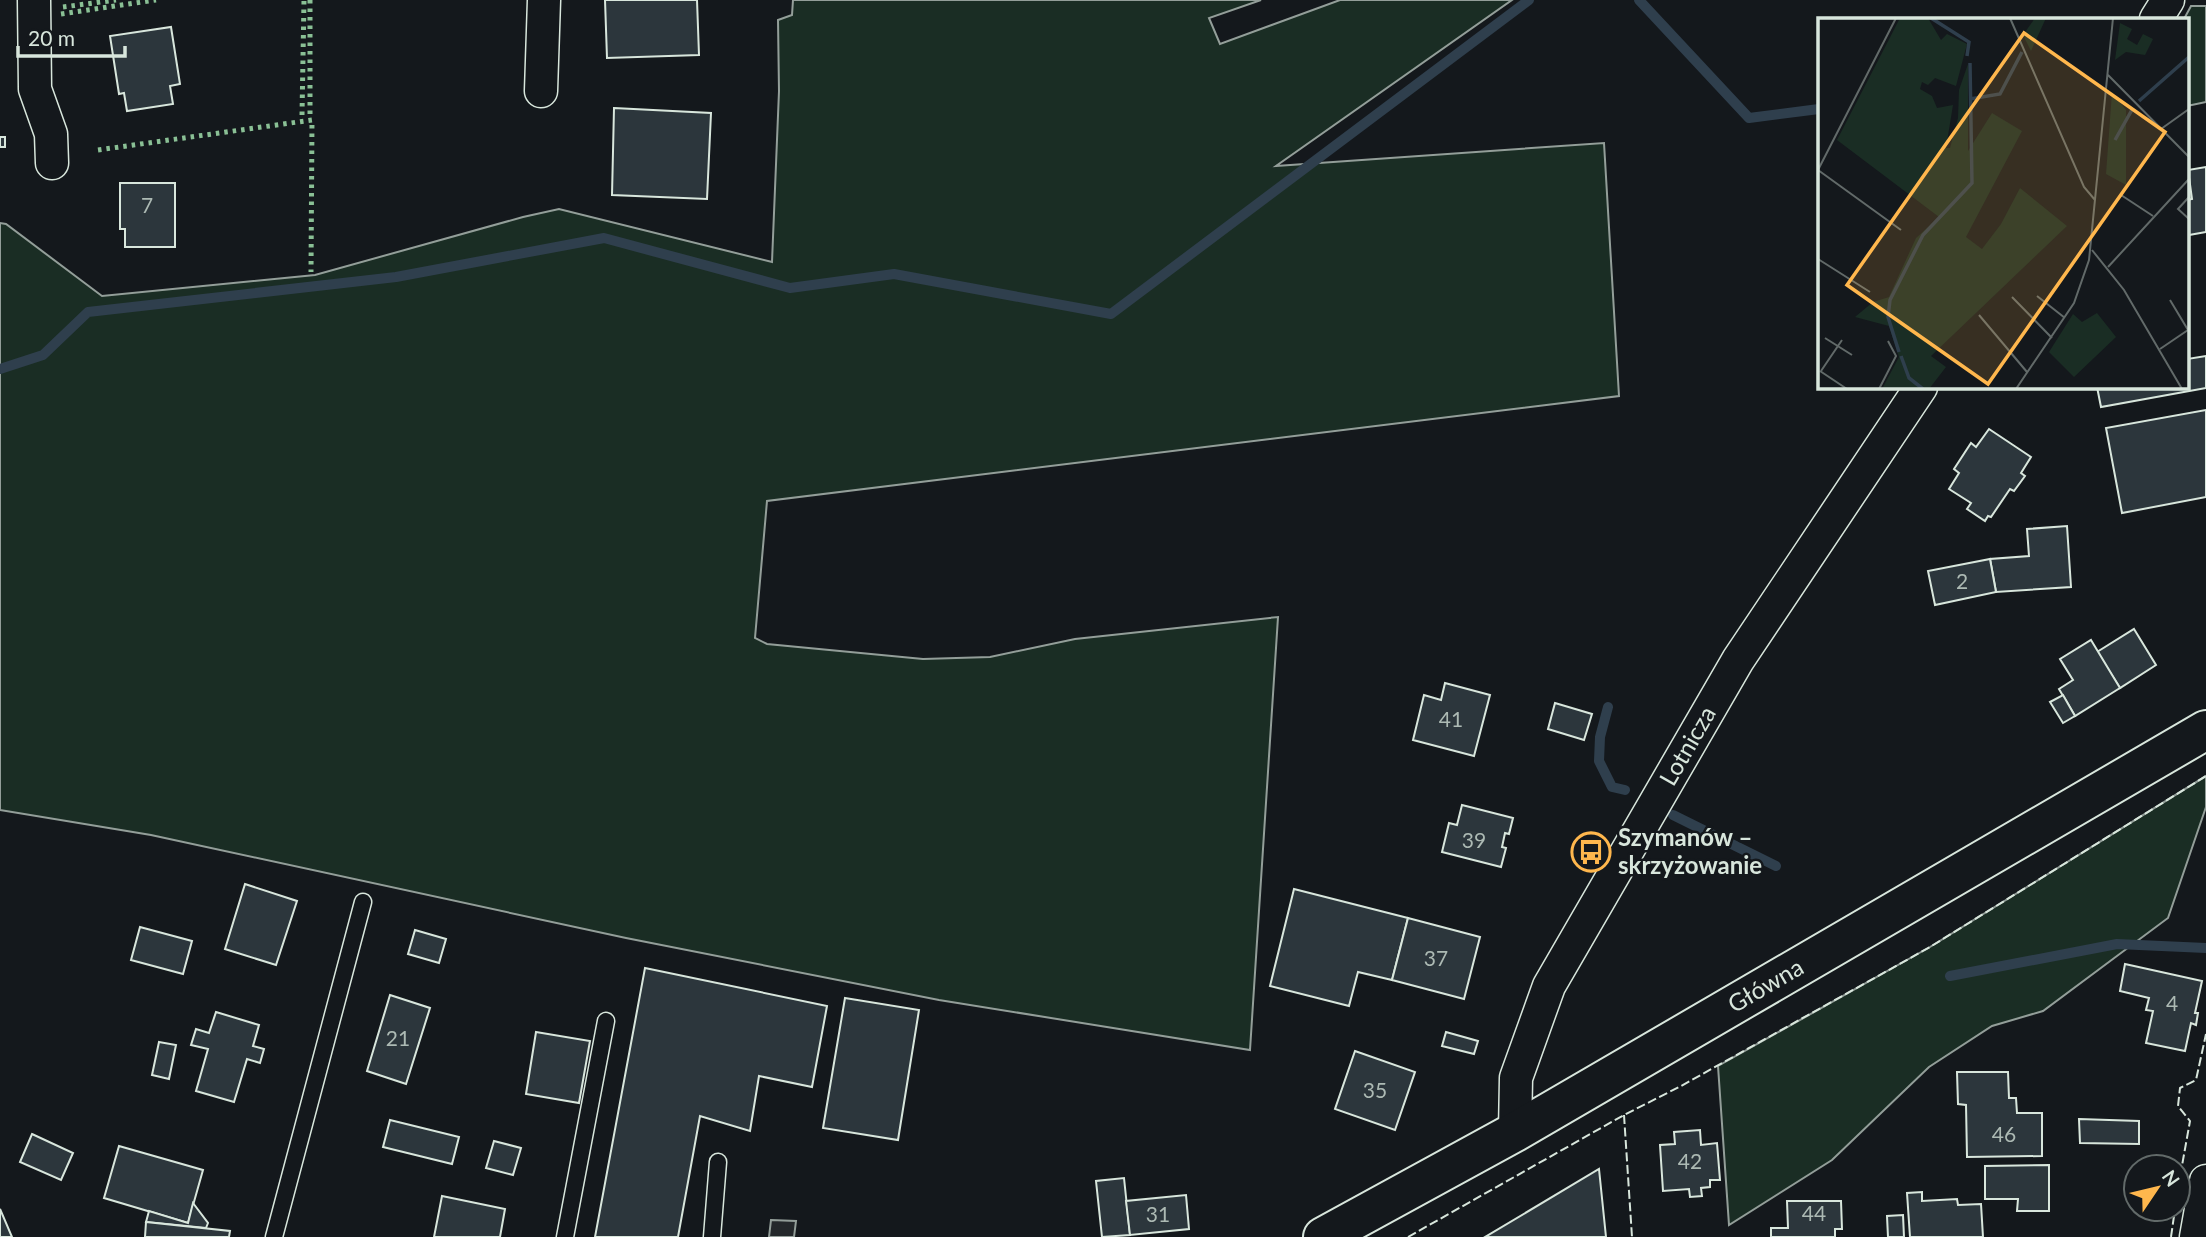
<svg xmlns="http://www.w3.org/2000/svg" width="2206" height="1237" font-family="Lato,sans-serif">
  <rect width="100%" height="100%" fill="#14181c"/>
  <g fill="#1a2d24" stroke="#939e99" stroke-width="2">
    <path d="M 793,0 L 1261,0 L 1209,18 L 1220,44 L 1340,0 L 1512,0 L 1276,166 L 1604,143 L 1619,396 L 767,501 L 755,638 L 767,644 L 923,659 L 990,657 L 1075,639 L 1278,617 L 1250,1050 L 939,1000 L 626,938 L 151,835 L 0,810 L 0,223 L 6,224 L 102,296 L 315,275 L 523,217 L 559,209 L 772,262 L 779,91 L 778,20 L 792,15 Z"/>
    <path d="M 2191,6 L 2206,6 L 2206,102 L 2187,106 L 2187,19 L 2184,19 Z"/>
    <path d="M 2206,776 L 2206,807 L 2168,918 L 2043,1011 L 1992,1026 L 1929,1067 L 1832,1160 L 1729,1225 L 1718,1066 L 1930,947 Z"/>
  </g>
  <path fill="#24282b" stroke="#939e99" stroke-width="2" d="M 771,1220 L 796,1221 L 794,1237 L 769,1237 Z"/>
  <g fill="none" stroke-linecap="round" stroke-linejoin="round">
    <g stroke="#2f3f4d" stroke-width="10">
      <path d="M 1639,0 L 1749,118 L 1819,109"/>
      <path d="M 0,369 L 43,355 L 88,312 L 396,277 L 604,238 L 790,288 L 894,274 L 1111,314 L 1529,0"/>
      <path d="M 1608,707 L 1600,737 L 1599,761 L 1612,787 L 1625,790"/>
      <path d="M 1673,815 L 1776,866"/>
      <path d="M 1950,976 L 2117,944 L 2206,948"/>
    </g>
  </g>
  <g fill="#2c363c" stroke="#d8e6dc" stroke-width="2">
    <path d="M 605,0 L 697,0 L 699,55 L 607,58 Z"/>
    <path d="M 171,27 L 180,84 L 170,86 L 173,104 L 127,111 L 124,93 L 119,94 L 110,36 Z"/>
    <path d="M 614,108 L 711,113 L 707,199 L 612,195 Z"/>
    <rect x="0" y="137" width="5" height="10"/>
    <path d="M 2206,167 L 2206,232 L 2189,235 L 2187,200 L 2192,199 L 2188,170 Z"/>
    <path d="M 120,183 L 175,183 L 175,247 L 125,247 L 125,229 L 120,229 Z"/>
    <path d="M 2206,356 L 2206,388 L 2101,407 L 2097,387 L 2187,387 L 2187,359 Z"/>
    <path d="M 2206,410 L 2206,497 L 2122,513 L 2106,428 Z"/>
    <path d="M 1989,429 L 2031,457 L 2021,473 L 2025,476 L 2014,491 L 2010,489 L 1991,517 L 1988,516 L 1985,521 L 1967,509 L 1971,503 L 1949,489 L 1959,473 L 1954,469 L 1971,443 L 1976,447 Z"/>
    <path d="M 2067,526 L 2071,587 L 1996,592 L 1990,559 L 2029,556 L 2027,529 Z"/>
    <path d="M 1990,559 L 1996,592 L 1935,605 L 1928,571 Z"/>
    <path d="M 2134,629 L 2156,665 L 2120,688 L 2097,652 Z"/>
    <path d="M 2091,640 L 2120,688 L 2075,716 L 2059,689 L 2073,680 L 2060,659 Z"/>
    <path d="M 1445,683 L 1490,695 L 1474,756 L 1413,740 L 1424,695 L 1441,700 Z"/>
    <path d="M 2063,695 L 2075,716 L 2063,723 L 2050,702 Z"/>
    <path d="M 1555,703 L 1592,714 L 1584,740 L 1548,729 Z"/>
    <path d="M 1462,805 L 1513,818 L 1509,834 L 1505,833 L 1502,847 L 1506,848 L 1501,867 L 1442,852 L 1449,823 L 1457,825 Z"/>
    <path d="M 245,884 L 297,901 L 276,965 L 225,949 Z"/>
    <path d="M 1294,889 L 1408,918 L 1392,980 L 1358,972 L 1349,1006 L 1270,986 Z"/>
    <path d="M 1408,918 L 1480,937 L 1464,999 L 1392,980 Z"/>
    <path d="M 140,927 L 192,941 L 183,974 L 131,960 Z"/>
    <path d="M 415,930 L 446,939 L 439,963 L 408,954 Z"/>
    <path d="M 2125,964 L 2202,981 L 2195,1013 L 2198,1013 L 2196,1025 L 2191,1023 L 2185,1051 L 2146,1043 L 2153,1011 L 2146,1010 L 2149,998 L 2120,991 Z"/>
    <path d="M 645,968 L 827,1006 L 812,1087 L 759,1076 L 750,1131 L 700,1116 L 678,1237 L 595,1237 Z"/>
    <path d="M 390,995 L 430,1008 L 406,1084 L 367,1071 Z"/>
    <path d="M 845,998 L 919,1010 L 898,1140 L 823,1128 Z"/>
    <path d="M 216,1012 L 259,1025 L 253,1046 L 264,1049 L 260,1063 L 247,1059 L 234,1102 L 196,1091 L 208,1049 L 191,1045 L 196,1029 L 209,1033 Z"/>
    <path d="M 536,1032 L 590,1041 L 579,1103 L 526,1094 Z"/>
    <path d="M 1446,1032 L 1478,1041 L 1474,1054 L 1442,1046 Z"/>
    <path d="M 159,1042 L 176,1045 L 169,1079 L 152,1075 Z"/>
    <path d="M 1355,1051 L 1415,1072 L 1395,1130 L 1335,1109 Z"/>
    <path d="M 1957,1072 L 2008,1072 L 2009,1098 L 2016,1098 L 2017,1113 L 2042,1113 L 2042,1156 L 1967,1157 L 1966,1105 L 1958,1104 Z"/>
    <path d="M 2079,1119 L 2139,1121 L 2139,1144 L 2080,1143 Z"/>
    <path d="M 390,1120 L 459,1137 L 452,1164 L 383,1147 Z"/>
    <path d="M 1700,1130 L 1701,1145 L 1717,1143 L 1720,1180 L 1710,1180 L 1710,1187 L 1701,1188 L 1702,1196 L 1690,1197 L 1689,1189 L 1663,1191 L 1660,1145 L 1675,1144 L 1674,1132 Z"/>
    <path d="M 32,1134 L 73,1153 L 61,1180 L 20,1162 Z"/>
    <path d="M 494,1141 L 521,1148 L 513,1175 L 486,1168 Z"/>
    <path d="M 119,1146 L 203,1170 L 188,1223 L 104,1198 Z"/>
    <path d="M 2049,1165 L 2049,1211 L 2017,1211 L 2018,1199 L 1985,1199 L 1985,1166 Z"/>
    <path d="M 1599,1169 L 1606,1237 L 1485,1237 Z"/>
    <path d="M 1124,1178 L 1130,1235 L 1102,1237 L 1096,1181 Z"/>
    <path d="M 1922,1192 L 1922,1201 L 1957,1199 L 1958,1205 L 1981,1204 L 1983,1237 L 1910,1237 L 1907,1193 Z"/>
    <path d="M 1186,1195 L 1189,1229 L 1130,1235 L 1126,1201 Z"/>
    <path d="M 442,1196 L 505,1209 L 500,1237 L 434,1237 Z"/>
    <path d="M 1787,1201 L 1841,1201 L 1842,1229 L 1835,1229 L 1835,1237 L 1771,1237 L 1771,1228 L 1788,1228 Z"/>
    <path d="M 193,1203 L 208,1223 L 206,1228 L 146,1222 L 149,1211 L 188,1223 Z"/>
    <path d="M 0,1209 L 12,1237 L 0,1237 Z"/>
    <path d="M 1903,1215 L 1904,1237 L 1888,1237 L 1887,1216 Z"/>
    <path d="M 146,1222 L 230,1231 L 229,1237 L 145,1237 Z"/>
  </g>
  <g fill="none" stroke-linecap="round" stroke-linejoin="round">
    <g stroke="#d8e6dc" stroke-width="19">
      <g id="service">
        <path d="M 274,1237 L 363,902"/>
        <path d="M 565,1237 L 606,1021"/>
        <path d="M 712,1237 L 718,1162"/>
      </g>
    </g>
    <g stroke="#d8e6dc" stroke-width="35">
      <g id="minor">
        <path d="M 34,0 L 35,89 L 51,134 L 52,163"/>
        <path d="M 2156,19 L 2168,0"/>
        <path d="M 541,91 L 544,0"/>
        <path id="s1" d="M 1515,1132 L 1516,1078 L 1549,986 L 1738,660 L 1921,387"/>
        <path d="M 2196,1237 L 2206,1181"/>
      </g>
    </g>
    <g stroke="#d8e6dc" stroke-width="42">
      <g id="secondary">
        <path id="s2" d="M 1323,1237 L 1515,1132 L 2206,730"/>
      </g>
    </g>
    <use href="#service" stroke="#14181c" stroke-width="16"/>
    <use href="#minor" stroke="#14181c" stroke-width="32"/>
    <use href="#secondary" stroke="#14181c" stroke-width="38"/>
    <g stroke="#8ac095" stroke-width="5" stroke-dasharray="3.5 5" stroke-linecap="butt">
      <path d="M 310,0 L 310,114"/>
      <path d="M 63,7 L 116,0"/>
      <path d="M 61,14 L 156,0"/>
      <path d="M 302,115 L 304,0"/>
      <path d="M 98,150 L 312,120 L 311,272"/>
    </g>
    <g stroke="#d8e6dc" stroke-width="2" stroke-dasharray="9 3.5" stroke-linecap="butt">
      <path d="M 1624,1115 L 1632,1237"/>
      <path d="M 2178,1188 L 2190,1121 L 2178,1106 L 2180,1088 L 2196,1080 L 2206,1034"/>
      <path d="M 1408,1237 L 1624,1115 L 1681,1086 L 1930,947 L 2206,776"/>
      <path d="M 2171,1237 L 2175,1209"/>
    </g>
  </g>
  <defs>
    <g id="bus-ring" transform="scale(2.0125)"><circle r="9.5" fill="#14181c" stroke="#ffb74d" stroke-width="1.5"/><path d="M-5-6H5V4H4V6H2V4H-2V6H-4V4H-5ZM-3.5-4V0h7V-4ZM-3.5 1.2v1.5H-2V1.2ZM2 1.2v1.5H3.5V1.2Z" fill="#ffb74d"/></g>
  </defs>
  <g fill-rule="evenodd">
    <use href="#bus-ring" x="1591" y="852"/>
  </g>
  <g text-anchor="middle" stroke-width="5" stroke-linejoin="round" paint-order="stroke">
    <g font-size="21" fill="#adbab4">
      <text x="147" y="213">7</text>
      <text x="1962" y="589">2</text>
      <text x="1451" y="727">41</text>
      <text x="1474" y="848">39</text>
      <text x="1436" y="966">37</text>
      <text x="2172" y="1011">4</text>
      <text x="398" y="1046">21</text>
      <text x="1375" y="1098">35</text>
      <text x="2004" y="1142">46</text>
      <text x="1690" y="1169">42</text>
      <text x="1814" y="1221">44</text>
      <text x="1158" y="1222">31</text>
    </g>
    <g font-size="24" fill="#d8e6dc" stroke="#14181c">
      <text dy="8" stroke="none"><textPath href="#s1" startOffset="429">Lotnicza</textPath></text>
      <text dy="8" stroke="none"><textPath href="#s2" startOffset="509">Główna</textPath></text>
    </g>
    <g font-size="24" font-weight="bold" fill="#d8e6dc" stroke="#14181c" text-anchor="start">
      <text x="1618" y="846">Szymanów –<tspan x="1618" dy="28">skrzyżowanie</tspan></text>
    </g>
  </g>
  <g transform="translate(1818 18)">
    <rect width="371" height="371" fill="#14181c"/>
    <path d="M 82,0 L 110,0 L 123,22 L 129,16 L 149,26 L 138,68 L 117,60 L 110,67 L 104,64 L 102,71 L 114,78 L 119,90 L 135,87 L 128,130 L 132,130 L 140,100 L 141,72 L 150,46 L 150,133 L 174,95 L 204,113 L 148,219 L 164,231 L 183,206 L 202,170 L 249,208 L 113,338 L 128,349 L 111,371 L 64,371 L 81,339 L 71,308 L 37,299 L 55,284 L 71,279 L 98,220 L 121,199 L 19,122 ZM 217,0 L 228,0 L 213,33 L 205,17 ZM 302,5 L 314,11 L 309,21 L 319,27 L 325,16 L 335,21 L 327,37 L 308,34 L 297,42 ZM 294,74 L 308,92 L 308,167 L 288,156 ZM 279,295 L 298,319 L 256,359 L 231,334 L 255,296 L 264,304 Z" fill="#1a2d24"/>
    <path fill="none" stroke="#2f3f4d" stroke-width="3.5" d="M 113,0 L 151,24 L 149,38M 152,81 L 182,76 L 204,34M 321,83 L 371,39M 297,122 L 315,90M 81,334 L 70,299 L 72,282 L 105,217 L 154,165 L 152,45M 83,338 L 91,360 L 105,371"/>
    <path fill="none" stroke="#626a69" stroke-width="2" d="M 192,0 L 266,169 L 277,182M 290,57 L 371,139M 343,111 L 371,91M 0,152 L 78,0M 0,152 L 83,212M 303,177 L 335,198M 371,179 L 360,191 L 371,201M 274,232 L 306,272 L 364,371M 0,241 L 52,274M 290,249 L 371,161M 219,278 L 247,300M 194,279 L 234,320M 161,297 L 209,354M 7,320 L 34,337M 342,331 L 370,312 L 352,282M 2,353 L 29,371M 3,353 L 24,322M 61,371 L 78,338 L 70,323M 198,371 L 256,285 L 271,242 L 295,0"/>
    <path fill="#ffb74d" fill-opacity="0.15" stroke="#ffb74d" stroke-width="3.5" d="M 206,15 L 347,114 L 170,366 L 29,267 Z"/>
    <rect width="371" height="371" fill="none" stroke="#d8e6dc" stroke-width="3.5"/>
  </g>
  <g transform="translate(2157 1188) rotate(55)"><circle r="33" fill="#14181c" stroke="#626a69" stroke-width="2"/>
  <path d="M0-5L12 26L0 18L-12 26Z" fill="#ffb74d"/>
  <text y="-10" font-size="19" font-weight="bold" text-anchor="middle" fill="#d8e6dc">N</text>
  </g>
  <path d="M18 46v10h107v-10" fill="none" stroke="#d8e6dc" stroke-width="3.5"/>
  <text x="28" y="46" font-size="21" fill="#d8e6dc" stroke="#14181c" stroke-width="5" paint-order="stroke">20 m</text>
</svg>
